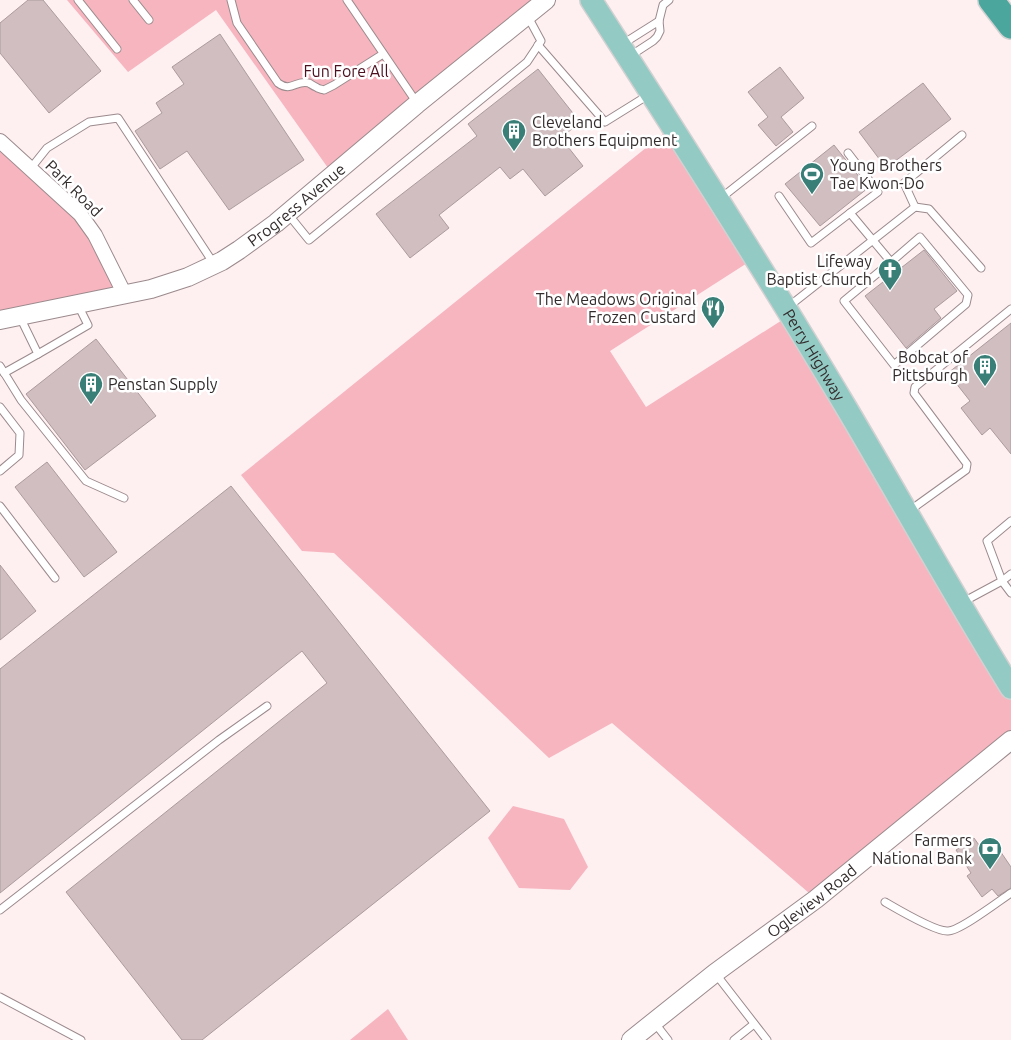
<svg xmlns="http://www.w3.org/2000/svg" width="1011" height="1040" font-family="Ubuntu,sans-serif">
  <rect width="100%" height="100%" fill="#feeff1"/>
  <g fill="#f6b5bf">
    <path d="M 67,0 L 546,0 L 333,175 L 216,10 L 128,72 Z"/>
    <path d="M 673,126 L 755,258 L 610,351 L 646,407 L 790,315 L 1011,688 L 1011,740 L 816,899 L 612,723 L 549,758 L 334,553 L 302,551 L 241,475 Z"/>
    <path d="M 0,141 L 72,206 L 125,295 L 0,325 Z"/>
    <path d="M 513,806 L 564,819 L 588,867 L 570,890 L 519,888 L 488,838 Z"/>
    <path d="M 388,1009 L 408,1040 L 350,1040 Z"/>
  </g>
  <g fill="#d0bec0" stroke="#ac9b9e">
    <path d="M 28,0 L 43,0 L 101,71 L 49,113 L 0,53 L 0,23 Z"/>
    <path d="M 220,34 L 304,160 L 229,210 L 187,151 L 160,169 L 135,131 L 162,113 L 156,103 L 184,84 L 172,67 Z"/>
    <path d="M 780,67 L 804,98 L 781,117 L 793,132 L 776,146 L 758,125 L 768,117 L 748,92 Z"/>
    <path d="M 538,69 L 580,122 L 561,138 L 583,166 L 545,196 L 523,169 L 510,179 L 500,167 L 439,215 L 449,228 L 410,258 L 376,214 L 477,136 L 468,124 Z"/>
    <path d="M 923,83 L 951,119 L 886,168 L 859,132 Z"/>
    <path d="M 834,145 L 868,188 L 820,226 L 785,184 Z"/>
    <path d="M 924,250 L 957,291 L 934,309 L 941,318 L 906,348 L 865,296 Z"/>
    <path d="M 1011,323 L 1011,454 L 990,428 L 982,435 L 961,408 L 970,401 L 948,373 Z"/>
    <path d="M 96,339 L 156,416 L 85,470 L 26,394 Z"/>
    <path d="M 47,462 L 117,552 L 84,577 L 15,487 Z"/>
    <path d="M 231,486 L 490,811 L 202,1040 L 182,1040 L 66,892 L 327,683 L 302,651 L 0,893 L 0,669 Z"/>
    <path d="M 0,565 L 36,611 L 0,640 Z"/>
    <path d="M 974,838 L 981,848 L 989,842 L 994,842 L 1011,867 L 1011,888 L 998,896 L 992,889 L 982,897 L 967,876 L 971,873 L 956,850 Z"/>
  </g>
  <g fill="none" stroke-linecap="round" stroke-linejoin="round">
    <g stroke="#9b8a8d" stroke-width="9">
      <g id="service">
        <path d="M 78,0 L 117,49"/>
        <path d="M 133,0 L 149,20"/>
        <path d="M 231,0 L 237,23 L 278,83 C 292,93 296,79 309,83 C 311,84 313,86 316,87 C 318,89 321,89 324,90 L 334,85 L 383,54"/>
        <path d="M 347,0 L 417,103"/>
        <path d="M 538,45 L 605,122 L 650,94"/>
        <path d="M 621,45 L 659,21"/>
        <path d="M 630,56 L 653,41 L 657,37 L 660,31 L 659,21 L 663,5 L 669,0"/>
        <path d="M 848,153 L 878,192 L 850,213"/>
        <path d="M 31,168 L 47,148 L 89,122 L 118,118 L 214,264"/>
        <path d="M 779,196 L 811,243 L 850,213 L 891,262 L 920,237 L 968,295 L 966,304 L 894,365 L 844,301 L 891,262"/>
        <path d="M 721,198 L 812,126"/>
        <path d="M 915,207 L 904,183 L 962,135"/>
        <path d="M 288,214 L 309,240 L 527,62 L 541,41 L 527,15"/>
        <path d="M 788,307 L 915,207 L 929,209 L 981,268"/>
        <path d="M 38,354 L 88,325 L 78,305"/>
        <path d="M 0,366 L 21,400 L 86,481 L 124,498"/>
        <path d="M 4,373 L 38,354 L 20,317"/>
        <path d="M 0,407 L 20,433 L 19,455 L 0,471"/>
        <path d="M 0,506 L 55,578"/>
        <path d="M 909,511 L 966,470 L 967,464 L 914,393 L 915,387 L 1011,309"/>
        <path d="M 1011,574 L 1002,581 L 1011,593"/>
        <path d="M 963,602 L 1002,581 L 987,541 L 1011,521"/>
        <path d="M 885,902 C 897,909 936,932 948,931 C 960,931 999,901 1011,893"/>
        <path d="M 0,910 L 219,740 L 267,706"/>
        <path d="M 715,973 L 767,1040"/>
        <path d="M 0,997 L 81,1040"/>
        <path d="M 654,1022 L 668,1040"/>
        <path d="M 734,1040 L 754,1024"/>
      </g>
    </g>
    <g stroke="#9b8a8d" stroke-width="16">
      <path id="minor" d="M 0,141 L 80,214 L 95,235 L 125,295"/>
    </g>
    <g stroke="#9b8a8d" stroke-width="20">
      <g id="tertiary">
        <path id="s1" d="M 0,320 L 151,289 L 188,277 L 222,261 L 239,250 L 276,223 L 417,104 L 546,0"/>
        <path id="s2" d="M 631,1040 L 715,973 L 816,899 L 1011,740"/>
      </g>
    </g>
    <g stroke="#d2d1d1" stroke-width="24">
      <g id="primary">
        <path id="s3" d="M 591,0 C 678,135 765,271 847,409 C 902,502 954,596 1011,688"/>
      </g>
    </g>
    <g stroke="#d2d1d1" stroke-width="28">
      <path id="motorway" d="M 991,0 L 1011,26"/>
    </g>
    <use href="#service" stroke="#fff" stroke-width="7"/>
    <use href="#minor" stroke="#fff" stroke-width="14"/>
    <use href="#tertiary" stroke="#fff" stroke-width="18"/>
    <use href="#primary" stroke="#93cac4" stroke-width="21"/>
    <use href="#motorway" stroke="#4ba79d" stroke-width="25"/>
  </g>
  <defs>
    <g id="building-pin" transform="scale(1.25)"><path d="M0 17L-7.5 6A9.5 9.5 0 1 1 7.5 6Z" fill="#397f78" stroke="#fff"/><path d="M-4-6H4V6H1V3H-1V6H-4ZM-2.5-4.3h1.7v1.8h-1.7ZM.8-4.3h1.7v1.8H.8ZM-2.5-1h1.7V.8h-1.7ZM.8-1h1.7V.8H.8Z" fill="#fff"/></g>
    <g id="stadium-pin" transform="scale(1.25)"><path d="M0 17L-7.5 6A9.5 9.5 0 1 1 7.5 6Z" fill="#397f78" stroke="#fff"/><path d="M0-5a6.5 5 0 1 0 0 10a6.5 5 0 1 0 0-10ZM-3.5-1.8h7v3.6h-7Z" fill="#fff"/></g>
    <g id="church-pin" transform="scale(1.25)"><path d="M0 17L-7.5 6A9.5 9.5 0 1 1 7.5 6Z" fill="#397f78" stroke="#fff"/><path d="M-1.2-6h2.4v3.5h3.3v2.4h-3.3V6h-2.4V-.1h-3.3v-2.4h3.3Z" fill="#fff"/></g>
    <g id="restaurant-pin" transform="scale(1.25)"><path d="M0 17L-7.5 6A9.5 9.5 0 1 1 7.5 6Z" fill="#397f78" stroke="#fff"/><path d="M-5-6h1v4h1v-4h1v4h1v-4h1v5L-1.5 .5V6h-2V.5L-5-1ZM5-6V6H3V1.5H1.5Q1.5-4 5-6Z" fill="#fff"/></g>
    <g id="bank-pin" transform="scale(1.25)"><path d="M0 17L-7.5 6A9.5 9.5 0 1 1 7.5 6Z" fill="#397f78" stroke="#fff"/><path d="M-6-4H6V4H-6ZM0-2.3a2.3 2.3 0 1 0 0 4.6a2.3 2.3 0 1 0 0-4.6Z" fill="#fff"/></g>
  </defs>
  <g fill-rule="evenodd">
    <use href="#building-pin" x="514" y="131"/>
    <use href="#stadium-pin" x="812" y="174"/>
    <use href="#church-pin" x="890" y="270"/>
    <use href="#restaurant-pin" x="713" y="308"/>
    <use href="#building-pin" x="985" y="366"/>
    <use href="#building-pin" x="91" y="384"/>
    <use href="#bank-pin" x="990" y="849"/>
  </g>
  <g text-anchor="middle" stroke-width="5" stroke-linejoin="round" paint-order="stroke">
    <g font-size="16" fill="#4c1121" stroke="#fff">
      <text x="346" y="77">Fun Fore All</text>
    </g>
    <g font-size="16" fill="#332c2d" stroke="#fff" text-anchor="end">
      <text x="532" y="128" text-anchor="start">Cleveland<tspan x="532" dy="18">Brothers Equipment</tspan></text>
      <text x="830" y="171" text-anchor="start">Young Brothers<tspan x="830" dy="18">Tae Kwon-Do</tspan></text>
      <text x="872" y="267">Lifeway<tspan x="872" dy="18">Baptist Church</tspan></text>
      <text x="696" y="305">The Meadows Original<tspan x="696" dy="18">Frozen Custard</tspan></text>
      <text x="968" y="363">Bobcat of<tspan x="968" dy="18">Pittsburgh</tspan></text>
      <text x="108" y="390" text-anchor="start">Penstan Supply</text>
      <text x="972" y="846">Farmers<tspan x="972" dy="18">National Bank</tspan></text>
    </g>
    <g font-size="16" fill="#332c2d" stroke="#fff">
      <text transform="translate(74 188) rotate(45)" y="6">Park Road</text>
      <text dy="6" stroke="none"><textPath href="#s1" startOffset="324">Progress Avenue</textPath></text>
      <text dy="6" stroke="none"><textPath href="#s3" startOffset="419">Perry Highway</textPath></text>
      <text dy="6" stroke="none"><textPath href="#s2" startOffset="228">Ogleview Road</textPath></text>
    </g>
  </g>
</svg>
